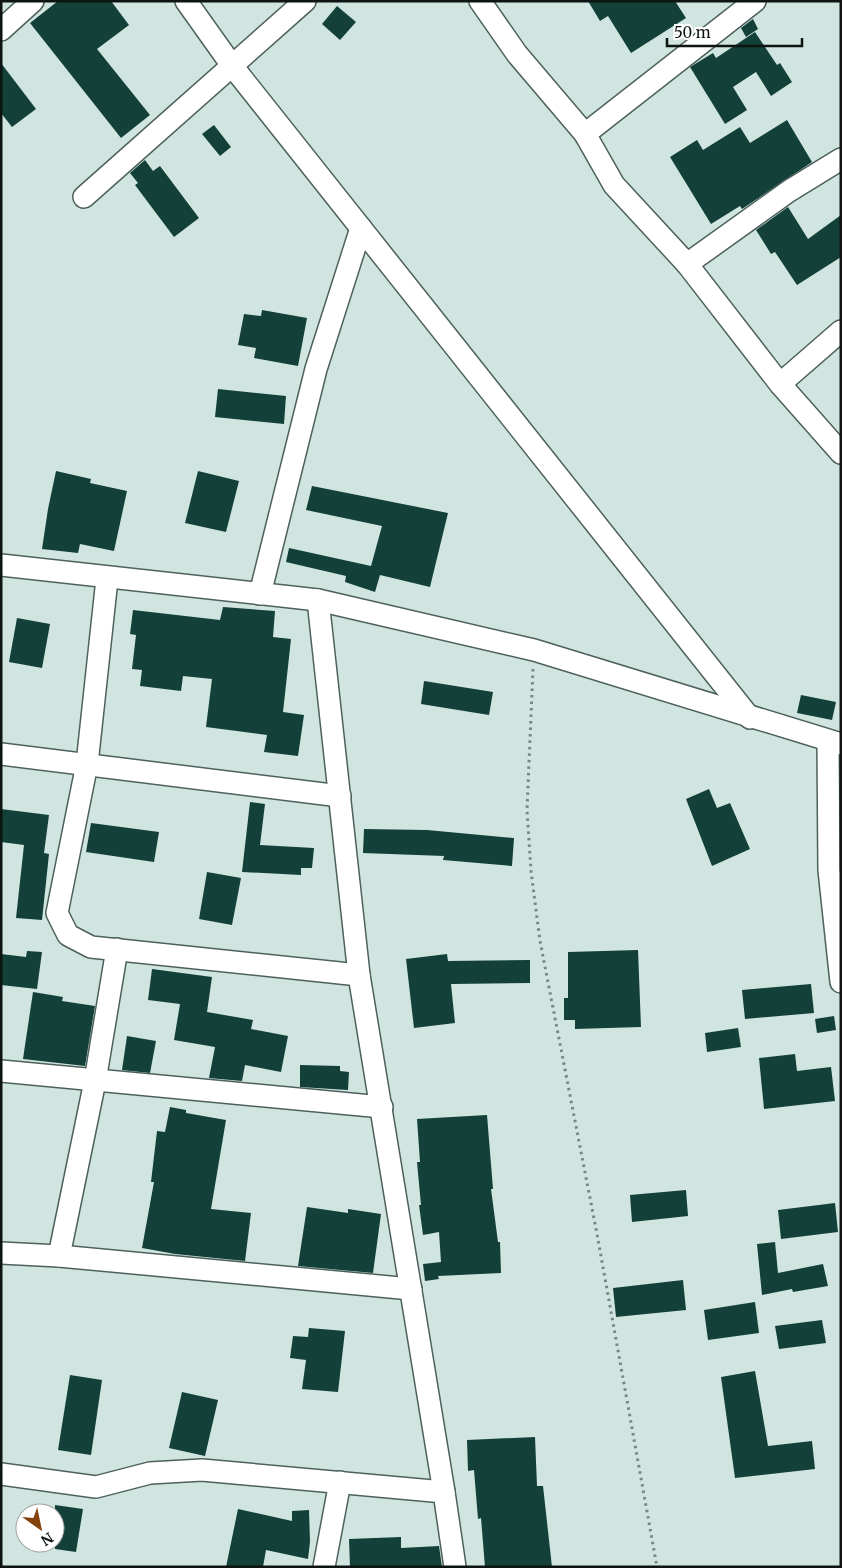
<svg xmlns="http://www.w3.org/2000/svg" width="842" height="1568" font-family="Merriweather,serif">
  <rect width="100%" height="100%" fill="#d0e5e0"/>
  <g fill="#134039">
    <path d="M 58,1 L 111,1 L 129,25 L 97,49 L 150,115 L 121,138 L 30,23 Z"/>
    <path d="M 588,1 L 675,1 L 686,18 L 631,53 L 608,16 L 600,21 Z"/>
    <path d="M 337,6 L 356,22 L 340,40 L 322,24 Z"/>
    <path d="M 753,19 L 758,29 L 746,37 L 741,28 Z"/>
    <path d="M 755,32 L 777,65 L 780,63 L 792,82 L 771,96 L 756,72 L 733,87 L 747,110 L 725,124 L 690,67 L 713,53 L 716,58 Z"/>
    <path d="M 1,63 L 36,109 L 12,127 L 1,113 Z"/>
    <path d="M 787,120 L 812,162 L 742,209 L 740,206 L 711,224 L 670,157 L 697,140 L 703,150 L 740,127 L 750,143 Z"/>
    <path d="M 214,125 L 231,147 L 220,156 L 202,134 Z"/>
    <path d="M 145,160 L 153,171 L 160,166 L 199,218 L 174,237 L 135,185 L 138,183 L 130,173 Z"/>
    <path d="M 788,207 L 808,239 L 841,215 L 841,257 L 797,285 L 775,252 L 771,254 L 756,230 Z"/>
    <path d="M 262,310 L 307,318 L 298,366 L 254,358 L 256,348 L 238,345 L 244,314 L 261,316 Z"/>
    <path d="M 218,389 L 286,396 L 284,424 L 215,417 Z"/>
    <path d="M 56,471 L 91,479 L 90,483 L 127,491 L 114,551 L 80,544 L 78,553 L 42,549 L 48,509 Z"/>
    <path d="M 198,471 L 239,481 L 226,532 L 185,523 Z"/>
    <path d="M 312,486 L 448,513 L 430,587 L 380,575 L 375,592 L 345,582 L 346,576 L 286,562 L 289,548 L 371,566 L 382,526 L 306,510 Z"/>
    <path d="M 223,607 L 275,611 L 273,637 L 291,639 L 283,712 L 304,715 L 298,756 L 264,752 L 267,735 L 206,727 L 212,679 L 183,676 L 181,691 L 140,686 L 142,670 L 132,669 L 136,635 L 130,634 L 133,610 L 220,620 Z"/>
    <path d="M 17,618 L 50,624 L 42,668 L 9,662 Z"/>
    <path d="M 424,681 L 493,692 L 489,715 L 421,704 Z"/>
    <path d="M 801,695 L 836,702 L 832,720 L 797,713 Z"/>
    <path d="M 709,789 L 717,808 L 730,803 L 750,849 L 712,866 L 686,799 Z"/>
    <path d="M 250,802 L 265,804 L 260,845 L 314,848 L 312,868 L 301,868 L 301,875 L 242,872 Z"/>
    <path d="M 1,809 L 49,815 L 44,853 L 49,854 L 42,920 L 16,918 L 24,845 L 1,842 Z"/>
    <path d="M 91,823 L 159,832 L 154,862 L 86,852 Z"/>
    <path d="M 364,829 L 427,830 L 514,838 L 512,866 L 443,860 L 444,856 L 363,853 Z"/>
    <path d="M 207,872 L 241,878 L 232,925 L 199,919 Z"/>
    <path d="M 638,950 L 641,1027 L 575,1029 L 575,1020 L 564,1020 L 564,998 L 568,998 L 568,952 Z"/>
    <path d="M 27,951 L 42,952 L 37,989 L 1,985 L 1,954 L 26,957 Z"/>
    <path d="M 447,954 L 448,961 L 530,960 L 530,983 L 451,984 L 455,1023 L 414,1028 L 406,959 Z"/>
    <path d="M 152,969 L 212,977 L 207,1012 L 253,1020 L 251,1029 L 288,1036 L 281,1072 L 245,1065 L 242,1081 L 209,1078 L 215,1047 L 174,1040 L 180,1004 L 148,1000 Z"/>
    <path d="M 811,984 L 814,1013 L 745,1019 L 742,990 Z"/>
    <path d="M 33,992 L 63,997 L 62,1001 L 95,1006 L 85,1066 L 23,1059 Z"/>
    <path d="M 834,1016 L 836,1030 L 817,1033 L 815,1019 Z"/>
    <path d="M 738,1028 L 741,1047 L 707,1052 L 705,1033 Z"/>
    <path d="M 127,1036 L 156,1041 L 150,1073 L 122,1070 Z"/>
    <path d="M 795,1054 L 797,1071 L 831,1067 L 835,1101 L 764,1109 L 759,1058 Z"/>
    <path d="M 300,1065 L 340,1066 L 340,1071 L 349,1072 L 348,1090 L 300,1087 Z"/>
    <path d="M 170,1107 L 186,1110 L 186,1113 L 226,1120 L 211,1209 L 251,1213 L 245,1261 L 175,1254 L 142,1248 L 154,1182 L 151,1182 L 157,1131 L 165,1132 Z"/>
    <path d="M 487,1115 L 493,1189 L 491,1189 L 498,1242 L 500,1242 L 501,1273 L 438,1276 L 439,1279 L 425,1281 L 423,1264 L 441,1262 L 439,1232 L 423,1235 L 419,1205 L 421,1205 L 417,1162 L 420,1162 L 417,1119 Z"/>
    <path d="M 686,1190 L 688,1216 L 632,1222 L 630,1195 Z"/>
    <path d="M 835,1203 L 838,1232 L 781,1239 L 778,1210 Z"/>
    <path d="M 307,1207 L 348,1213 L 348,1209 L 381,1214 L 373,1273 L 298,1266 Z"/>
    <path d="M 775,1242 L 778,1273 L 823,1264 L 828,1286 L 793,1292 L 792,1289 L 762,1295 L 757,1244 Z"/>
    <path d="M 683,1280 L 686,1310 L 616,1317 L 613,1288 Z"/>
    <path d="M 755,1302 L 759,1333 L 708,1340 L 704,1310 Z"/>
    <path d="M 822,1320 L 826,1343 L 779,1349 L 775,1326 Z"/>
    <path d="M 309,1328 L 345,1331 L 338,1392 L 302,1389 L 306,1360 L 290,1358 L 293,1336 L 308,1337 Z"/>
    <path d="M 755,1371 L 768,1446 L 812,1441 L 815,1469 L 735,1478 L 721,1377 Z"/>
    <path d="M 70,1375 L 102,1380 L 91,1455 L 58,1450 Z"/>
    <path d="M 182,1392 L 218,1400 L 205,1456 L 169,1448 Z"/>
    <path d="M 535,1437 L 537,1486 L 543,1486 L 552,1567 L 485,1567 L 481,1518 L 478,1519 L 474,1470 L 468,1471 L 467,1440 Z"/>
    <path d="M 55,1505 L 83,1509 L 76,1552 L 55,1549 Z"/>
    <path d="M 238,1509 L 292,1521 L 292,1511 L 309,1510 L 310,1542 L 308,1559 L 266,1550 L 263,1567 L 226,1567 Z"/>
    <path d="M 401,1537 L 401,1548 L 439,1546 L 442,1567 L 350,1567 L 349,1539 Z"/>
  </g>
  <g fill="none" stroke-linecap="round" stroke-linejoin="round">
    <g stroke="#4d605c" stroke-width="24">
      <g id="minor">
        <path d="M 186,1 L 233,67 L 750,718"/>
        <path d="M 480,1 L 517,54 L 585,134 L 614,185 L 687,264 L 780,384 L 841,453"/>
        <path d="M 1,30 L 33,1"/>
        <path d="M 585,134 L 755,1"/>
        <path d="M 84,197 L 305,1"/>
        <path d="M 687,264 L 789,191 L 841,159"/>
        <path d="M 780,384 L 841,331"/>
        <path d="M 1,565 L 318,600 L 534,650 L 841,744"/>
        <path d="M 107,579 L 87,764 L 57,913 L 68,935 L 91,947 L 359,975"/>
        <path d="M 260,594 L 316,369 L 361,228"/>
        <path d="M 318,600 L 359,975 L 444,1492 L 455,1567"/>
        <path d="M 828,741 L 829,870 L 841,982"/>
        <path d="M 1,754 L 340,796"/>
        <path d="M 1,1071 L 382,1107"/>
        <path d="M 1,1253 L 59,1256 L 411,1289"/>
        <path d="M 59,1256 L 95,1081 L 117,949"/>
        <path d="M 1,1474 L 96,1487 L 150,1473 L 202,1470 L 444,1492"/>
        <path d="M 324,1567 L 340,1482"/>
      </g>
    </g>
    <path stroke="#778682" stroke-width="3" stroke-dasharray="2.5 4" stroke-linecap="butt" d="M 533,669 L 527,810 L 531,871 L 540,941 L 597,1234 L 657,1567"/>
    <use href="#minor" stroke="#fff" stroke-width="21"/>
  </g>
  <rect width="842" height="1568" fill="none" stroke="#0d1412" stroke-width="5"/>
  <g transform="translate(40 1528) rotate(147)"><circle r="24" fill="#ffffff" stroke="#9ea1a0"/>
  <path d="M0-4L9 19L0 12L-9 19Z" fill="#83410c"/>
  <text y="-8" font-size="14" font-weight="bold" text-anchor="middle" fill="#0d1412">N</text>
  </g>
  <path d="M667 38v8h135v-8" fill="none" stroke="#0d1412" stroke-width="2.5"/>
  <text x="674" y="38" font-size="15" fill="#0d1412" stroke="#ffffff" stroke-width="4" paint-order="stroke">50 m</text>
</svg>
